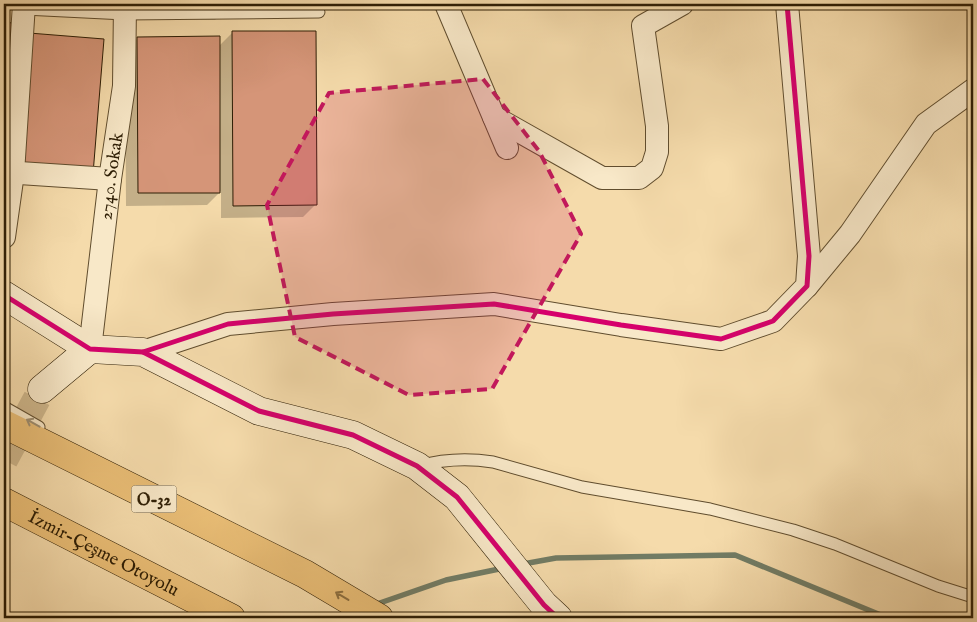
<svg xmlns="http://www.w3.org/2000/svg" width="977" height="622" font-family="'IM FELL English',serif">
  <rect width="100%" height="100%" fill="#f5dbab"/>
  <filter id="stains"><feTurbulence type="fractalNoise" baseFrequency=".004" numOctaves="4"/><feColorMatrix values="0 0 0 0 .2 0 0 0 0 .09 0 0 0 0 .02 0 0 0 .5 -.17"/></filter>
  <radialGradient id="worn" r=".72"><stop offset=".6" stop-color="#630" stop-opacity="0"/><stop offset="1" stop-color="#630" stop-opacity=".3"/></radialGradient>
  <g fill="#0003">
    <path d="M 24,4 L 110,4 L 97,17 Z"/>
    <path d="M 135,4 L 228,4 L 228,8 L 215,20 L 134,18 Z"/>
    <path d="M 4,24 L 10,24 L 4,104 Z"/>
    <path d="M 233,32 L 315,205 L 303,217 L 221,218 L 221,191 L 207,205 L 126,206 L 125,51 L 138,38 L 218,47 Z"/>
  </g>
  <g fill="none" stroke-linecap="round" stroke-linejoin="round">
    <g stroke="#717c65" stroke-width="5.5">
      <path d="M 523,564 L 556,558 L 735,555 L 888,618"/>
      <path d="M 374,605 L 446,580 L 504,568"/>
      <path d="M 336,618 L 353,612"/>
    </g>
  </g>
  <g fill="#d59578" stroke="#2e1e05">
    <path d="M 146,4 L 229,4 L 229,8 L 146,6 Z"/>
    <path d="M 4,22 L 12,23 L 4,119 Z"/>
    <path d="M 232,31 L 316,31 L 317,205 L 233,206 Z"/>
    <path d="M 29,33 L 104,39 L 93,174 L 18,168 Z"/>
    <path d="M 220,36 L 220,193 L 138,193 L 137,37 Z"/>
  </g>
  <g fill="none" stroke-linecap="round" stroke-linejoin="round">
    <path stroke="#cdb58a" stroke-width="28" stroke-dasharray="28 14" stroke-linecap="butt" d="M 4,460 L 42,389"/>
    <g stroke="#604d2e" stroke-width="13">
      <g id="lane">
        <path d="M 24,9 L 125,14 L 319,12"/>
        <path d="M 4,407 L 39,427"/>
        <path d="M 419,466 C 444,459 467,458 493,462 L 582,487 L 710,509 L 793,530 L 835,544 L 938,586 L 973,597"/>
      </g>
    </g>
    <g stroke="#604d2e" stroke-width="24">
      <g id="street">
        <path d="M 446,4 L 507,148"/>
        <path d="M 494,117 L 602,178 L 639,178 L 652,168 L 657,152 L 657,126 L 643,26 L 682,4"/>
        <path d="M 4,172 L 110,179"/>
        <path d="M 4,237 L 13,173 L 24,4"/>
        <path d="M 807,286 L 850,234 L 926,124 L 973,90"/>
        <path id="s1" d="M 90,349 L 110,179 L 124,86 L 125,4"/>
        <path d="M 143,352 L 228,324 L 333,314 L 494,304 L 621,325 L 721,339 L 773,321 L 807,286 L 809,256 L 787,4"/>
      </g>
    </g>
    <g stroke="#2e1e05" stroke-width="29">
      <g id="secondary">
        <path d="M 4,295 L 90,349 L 143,352 L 259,411 L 353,435 L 417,466 L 457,497 L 544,605 L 558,618"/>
        <path d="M 42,389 L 90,349"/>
      </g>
    </g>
    <g stroke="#2e1e05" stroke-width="29">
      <g id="highway">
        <path d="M 4,424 L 305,574 L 379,618"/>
        <path id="s2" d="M 4,502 L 231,618"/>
      </g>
    </g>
    <use href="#lane" stroke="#f8e8c8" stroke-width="11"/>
    <use href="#street" stroke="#f8e8c8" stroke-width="22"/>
    <use href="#secondary" stroke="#f8e8c8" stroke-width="28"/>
    <use href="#highway" stroke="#eabe76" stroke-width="28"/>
    <g stroke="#f8e8c8" stroke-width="8">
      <g id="cycleway">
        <path d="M 4,295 L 90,349 L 143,352 L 259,411 L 353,435 L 417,466 L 457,497 L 544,605 L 558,618"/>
        <path d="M 143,352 L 228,324 L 333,314 L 494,304 L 621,325 L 721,339 L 773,321 L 807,286 L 809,256 L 787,4"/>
      </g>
    </g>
    <use href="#cycleway" stroke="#d6006c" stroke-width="5"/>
  </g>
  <defs><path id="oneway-shaft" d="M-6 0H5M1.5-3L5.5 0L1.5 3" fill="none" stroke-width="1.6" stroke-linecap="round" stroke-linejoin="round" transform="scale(1.25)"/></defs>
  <use stroke="#9d8d70" href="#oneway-shaft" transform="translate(33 423) rotate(-151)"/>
  <use stroke="#8c6e3e" href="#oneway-shaft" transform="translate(342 596) rotate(-149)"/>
  <path fill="#c2185b" fill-opacity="0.2" stroke="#c2185b" stroke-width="4" stroke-dasharray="10 6" stroke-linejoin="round" d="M 483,79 L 539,151 L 581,234 L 492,389 L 409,395 L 295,337 L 267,205 L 329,93 Z"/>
  <g text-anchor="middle" stroke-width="4" stroke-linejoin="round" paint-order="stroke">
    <rect fill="#f8e8c8" stroke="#6b5b40" stroke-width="1" x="131.5" y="485.5" width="45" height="27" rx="4"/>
    <g font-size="16" font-weight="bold" fill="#2e1e05">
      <text x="154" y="505">O-32</text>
    </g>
    <g font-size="18" fill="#2e1e05" stroke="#f8e8c8">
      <text dy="6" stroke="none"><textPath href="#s1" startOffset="174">2740. Sokak</textPath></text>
      <text dy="6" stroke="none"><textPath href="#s2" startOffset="112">İzmir-Çeşme Otoyolu</textPath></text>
    </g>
  </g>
  <rect width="977" height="622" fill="none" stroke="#f5dbab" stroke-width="20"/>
  <rect x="5" y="5" width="967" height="612" fill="none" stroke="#2e1e05" stroke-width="2.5"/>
  <rect x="10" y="10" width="957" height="602" fill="none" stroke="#2e1e05"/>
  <rect width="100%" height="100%" filter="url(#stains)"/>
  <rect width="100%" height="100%" fill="url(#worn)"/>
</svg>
